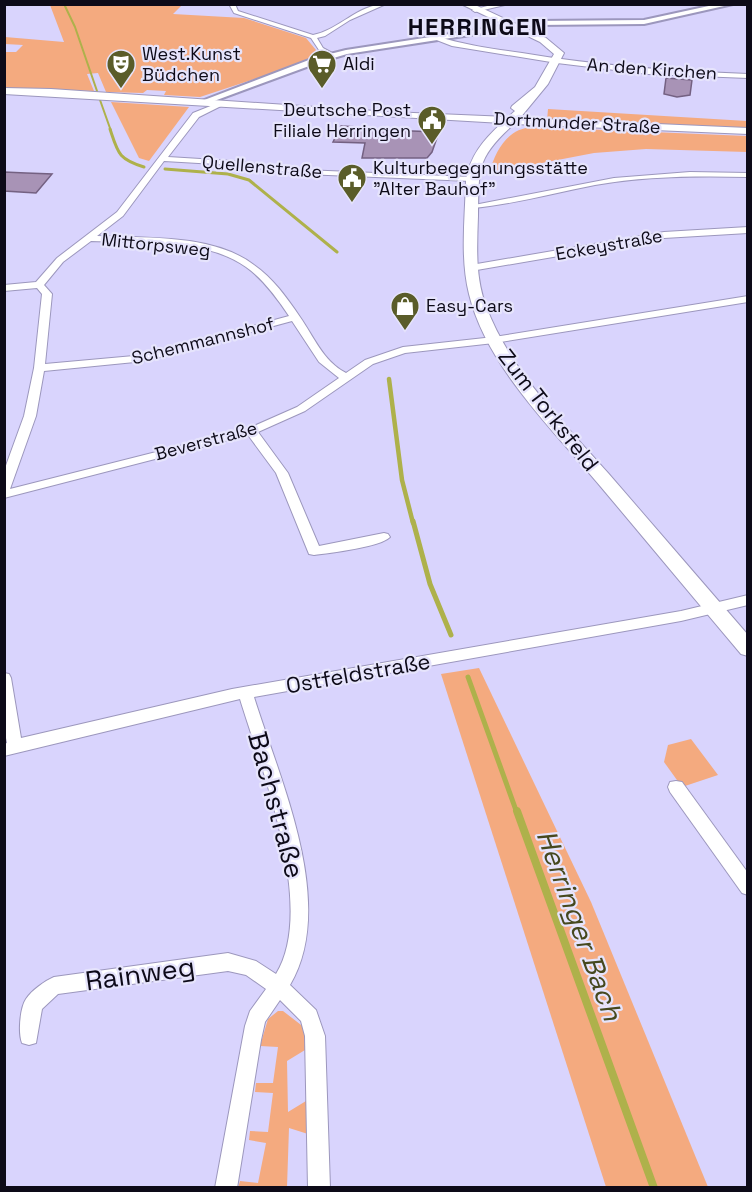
<svg xmlns="http://www.w3.org/2000/svg" width="752" height="1192" font-family="'Space Grotesk',sans-serif">
  <rect width="100%" height="100%" fill="#d9d4fd"/>
  <g fill="#f4aa7f">
    <path d="M 183,4 L 173,14 L 244,18 L 306,38 L 316,50 L 311,57 L 300,64 L 200,97 L 164,95 L 166,91 L 147,90 L 143,93 L 106,92 L 98,73 L 87,74 L 94,91 L 5,88 L 5,52 L 16,52 L 23,45 L 5,44 L 5,37 L 64,42 L 50,5 Z"/>
    <path d="M 111,102 L 189,107 L 149,161 L 139,158 Z"/>
    <path d="M 548,109 L 747,121 L 748,129 L 547,121 Z"/>
    <path d="M 532,127 L 747,136 L 747,152 L 646,149 L 594,153 L 489,173 C 496,150 507,129 532,127 Z"/>
    <path d="M 479,668 L 591,902 L 708,1187 L 606,1187 L 441,674 Z"/>
    <path d="M 691,739 L 718,775 L 682,787 L 664,762 L 668,745 Z"/>
    <path d="M 278,1011 L 283,1011 L 305,1028 L 305,1050 L 287,1061 L 288,1112 L 306,1101 L 308,1134 L 289,1128 L 287,1187 L 238,1188 L 240,1181 L 258,1183 L 266,1143 L 249,1140 L 250,1131 L 268,1132 L 273,1093 L 255,1092 L 256,1083 L 273,1083 L 278,1047 L 260,1046 L 268,1019 Z"/>
  </g>
  <g fill="none" stroke-linecap="round" stroke-linejoin="round">
    <g stroke="#aeb14b" stroke-width="2">
      <path d="M 64,4 L 75,27 L 97,91"/>
      <path d="M 100,100 L 111,131"/>
    </g>
    <g stroke="#aeb14b" stroke-width="3">
      <path d="M 110,129 C 118,153 118,159 144,167"/>
      <path d="M 165,169 L 228,174 L 249,180 L 337,252"/>
    </g>
    <path stroke="#aeb14b" stroke-width="4.5" d="M 389,379 L 402,480 L 413,523"/>
    <g stroke="#aeb14b" stroke-width="5">
      <path d="M 413,521 L 430,584 L 451,635"/>
      <path d="M 468,677 L 517,813"/>
    </g>
    <path stroke="#aeb14b" stroke-width="8" d="M 517,811 L 654,1188"/>
  </g>
  <g fill="#a893b6" stroke="#746182" stroke-width="1.5">
    <path d="M 666,78 L 692,80 L 690,95 L 677,97 L 664,94 Z"/>
    <path d="M 341,126 L 358,127 L 357,129 L 439,132 L 432,152 L 427,158 L 362,158 L 365,143 L 333,142 Z"/>
    <path d="M 4,172 L 26,173 L 52,174 L 36,193 L 4,191 Z"/>
  </g>
  <g fill="none" stroke-linecap="round" stroke-linejoin="round">
    <g stroke="#9c97bd" stroke-width="2">
      <g id="minor">
        <path d="M 229,4 L 235,4 L 238,11 L 313,35 C 339,30 358,4 386,4 L 350,20 L 325,36 L 317,38 L 323,48 L 334,54 L 332,57 L 319,50 L 311,38 L 234,13 Z"/>
        <path d="M 495,4 L 509,4 L 475,12 L 472,10 Z"/>
        <path d="M 436,36 C 464,45 493,49 522,53 C 598,66 671,71 748,74 L 748,78 L 648,74 L 557,63 L 452,46 L 434,39 Z"/>
        <path d="M 223,101 L 225,104 L 199,117 L 168,157 L 233,161 L 304,170 L 471,177 L 475,179 L 471,181 L 304,174 L 233,165 L 164,161 L 123,216 L 97,236 C 145,238 214,234 254,265 C 273,278 287,298 300,317 C 314,337 323,361 346,373 L 365,360 L 403,347 L 494,337 L 748,296 L 748,302 L 494,343 L 405,353 L 373,364 L 305,411 L 258,432 L 288,473 L 319,546 L 384,533 L 388,534 L 390,537 C 381,547 330,553 314,555 L 309,554 L 276,473 L 248,435 L 4,498 L 4,471 L 24,416 L 34,368 L 42,294 L 37,288 L 4,291 L 4,285 L 36,282 L 57,258 L 117,212 L 193,113 ZM 91,241 C 138,243 206,238 246,267 C 263,279 277,298 289,316 L 145,355 L 45,364 L 52,294 L 44,285 L 63,262 ZM 292,321 L 319,362 L 339,378 L 297,407 L 247,429 L 10,489 L 36,416 L 44,371 L 145,361 Z"/>
        <path d="M 690,172 L 748,173 L 748,177 C 697,176 646,176 595,185 C 554,193 515,204 473,208 L 469,206 L 614,178 Z"/>
        <path d="M 748,227 L 748,233 L 664,238 L 471,271 L 466,268 L 471,265 L 664,232 Z"/>
        <path d="M 748,595 L 748,605 L 681,621 L 254,697 C 279,778 338,904 290,985 L 316,1010 L 325,1036 L 330,1188 L 308,1188 L 305,1036 L 301,1021 L 280,1000 L 265,1022 L 261,1040 L 237,1188 L 215,1188 L 245,1026 L 250,1011 L 266,989 L 246,975 L 228,971 L 58,994 L 42,1009 L 36,1043 L 29,1045 L 22,1043 C 18,1033 20,1008 26,999 C 32,990 45,981 54,977 L 228,953 L 256,961 L 276,974 C 317,908 261,768 240,699 L 4,756 L 4,744 L 7,743 L 4,728 L 4,673 L 9,674 L 11,678 L 21,738 L 232,689 L 681,611 Z"/>
        <path d="M 676,781 L 682,782 L 748,873 L 748,895 L 742,893 L 670,792 L 668,787 L 670,782 Z"/>
      </g>
    </g>
    <g stroke="#9c97bd" stroke-width="4">
      <path id="tertiary" d="M 718,4 L 733,4 L 644,24 L 535,25 L 347,54 L 320,62 L 206,104 L 199,102 L 314,58 L 346,50 L 535,21 L 644,20 Z"/>
    </g>
    <g stroke="#9c97bd" stroke-width="2">
      <path id="secondary" d="M 461,4 L 473,4 L 546,38 L 564,53 L 548,84 L 520,118 L 748,128 L 748,134 L 514,124 C 476,158 479,168 478,216 C 477,246 475,277 486,306 C 510,371 563,422 608,473 C 655,527 701,581 748,635 L 748,656 L 741,654 C 694,598 648,543 601,487 C 555,432 486,366 469,294 C 460,258 465,218 466,181 C 469,157 484,139 502,123 L 4,94 L 4,88 L 51,89 L 390,112 L 508,117 L 515,111 L 511,108 L 512,106 L 535,87 L 554,54 L 540,42 Z"/>
    </g>
    <use href="#minor" fill="#fff" fill-rule="evenodd"/>
    <use href="#tertiary" fill="#fff" fill-rule="evenodd"/>
    <use href="#secondary" fill="#fff" fill-rule="evenodd"/>
  </g>
  <defs>
    <g id="theatre-pin" transform="scale(1.5)"><path d="M0 17L-7.5 6A9.5 9.5 0 1 1 7.5 6Z" fill="#5a5c29" stroke="#e6e4fc"/><path d="M-5-5.5Q0-4 5-5.5V0Q5 5 0 6Q-5 5-5 0ZM-3.3-2.5H-1v1.5H-3.3ZM1-2.5H3.3v1.5H1ZM-2.8 1Q0 5.5 2.8 1Z" fill="#fff"/></g>
    <g id="supermarket-pin" transform="scale(1.5)"><path d="M0 17L-7.5 6A9.5 9.5 0 1 1 7.5 6Z" fill="#5a5c29" stroke="#e6e4fc"/><path d="M-6-5.5h2.5l.6 2H6L4.5 2H-2.5L-4.4-4H-6ZM-1.5 3.2a1.3 1.3 0 1 0 .1 0ZM3 3.2a1.3 1.3 0 1 0 .1 0Z" fill="#fff"/></g>
    <g id="civic-pin" transform="scale(1.5)"><path d="M0 17L-7.5 6A9.5 9.5 0 1 1 7.5 6Z" fill="#5a5c29" stroke="#e6e4fc"/><path d="M-.6-6.5H3V-4.5H.6V-3L4-1V1h2V6H-6V1h2V-1L-.6-3ZM-1.2 2.5V6h2.4V2.5Z" fill="#fff"/></g>
    <g id="shop-pin" transform="scale(1.5)"><path d="M0 17L-7.5 6A9.5 9.5 0 1 1 7.5 6Z" fill="#5a5c29" stroke="#e6e4fc"/><path d="M-5-2.5h2.3a2.7 3.5 0 0 1 5.4 0H5L5.5 6h-11ZM-1.5-2.5h3a1.5 2.3 0 0 0-3 0Z" fill="#fff"/></g>
  </defs>
  <g fill-rule="evenodd">
    <use href="#theatre-pin" x="121" y="64"/>
    <use href="#supermarket-pin" x="322" y="64"/>
    <use href="#civic-pin" x="432" y="120"/>
    <use href="#civic-pin" x="352" y="178"/>
    <use href="#shop-pin" x="405" y="306"/>
  </g>
  <g text-anchor="middle" stroke-width="4.5" stroke-linejoin="round" paint-order="stroke">
    <g font-size="18" fill="#0d0a18" stroke="#e6e4fc" text-anchor="start">
      <text x="142" y="60">West.Kunst<tspan x="142" dy="21">Büdchen</tspan></text>
      <text x="343" y="70">Aldi</text>
      <text x="411" y="116" text-anchor="end">Deutsche Post<tspan x="411" dy="21">Filiale Herringen</tspan></text>
      <text x="373" y="174">Kulturbegegnungsstätte<tspan x="373" dy="21">"Alter Bauhof"</tspan></text>
      <text x="426" y="312">Easy-Cars</text>
    </g>
    <g font-size="18" fill="#0d0a18" stroke="#e6e4fc">
      <text transform="translate(652 69) rotate(4)" y="6">An den Kirchen</text>
      <text transform="translate(577 123) rotate(3)" y="6">Dortmunder Straße</text>
      <text transform="translate(262 167) rotate(5)" y="6">Quellenstraße</text>
      <text transform="translate(156 245) rotate(6)" y="6">Mittorpsweg</text>
      <text transform="translate(609 245) rotate(-10)" y="6">Eckeystraße</text>
      <text transform="translate(203 341) rotate(-14)" y="6">Schemmannshof</text>
      <text transform="translate(206 441) rotate(-15)" y="6">Beverstraße</text>
    </g>
    <g font-size="22" fill="#0d0a18" stroke="#e6e4fc">
      <text transform="translate(549 410) rotate(52)" y="8">Zum Torksfeld</text>
      <text transform="translate(358 673) rotate(-10)" y="8">Ostfeldstraße</text>
    </g>
    <g font-size="24" font-weight="bold" letter-spacing="1.5" fill="#0d0a18" stroke="#e6e4fc">
      <text x="478" y="35">HERRINGEN</text>
    </g>
    <g font-size="27" fill="#0d0a18" stroke="#e6e4fc">
      <text transform="translate(276 805) rotate(75)" y="9">Bachstraße</text>
      <text transform="translate(140 974) rotate(-8)" y="9">Rainweg</text>
    </g>
    <g font-size="28" font-style="italic" fill="#46481e" stroke="#e6e4fc">
      <text transform="translate(580 925) rotate(70)" y="10">Herringer Bach</text>
    </g>
  </g>
  <rect width="752" height="1192" fill="none" stroke="#0d0a18" stroke-width="12"/>
</svg>
